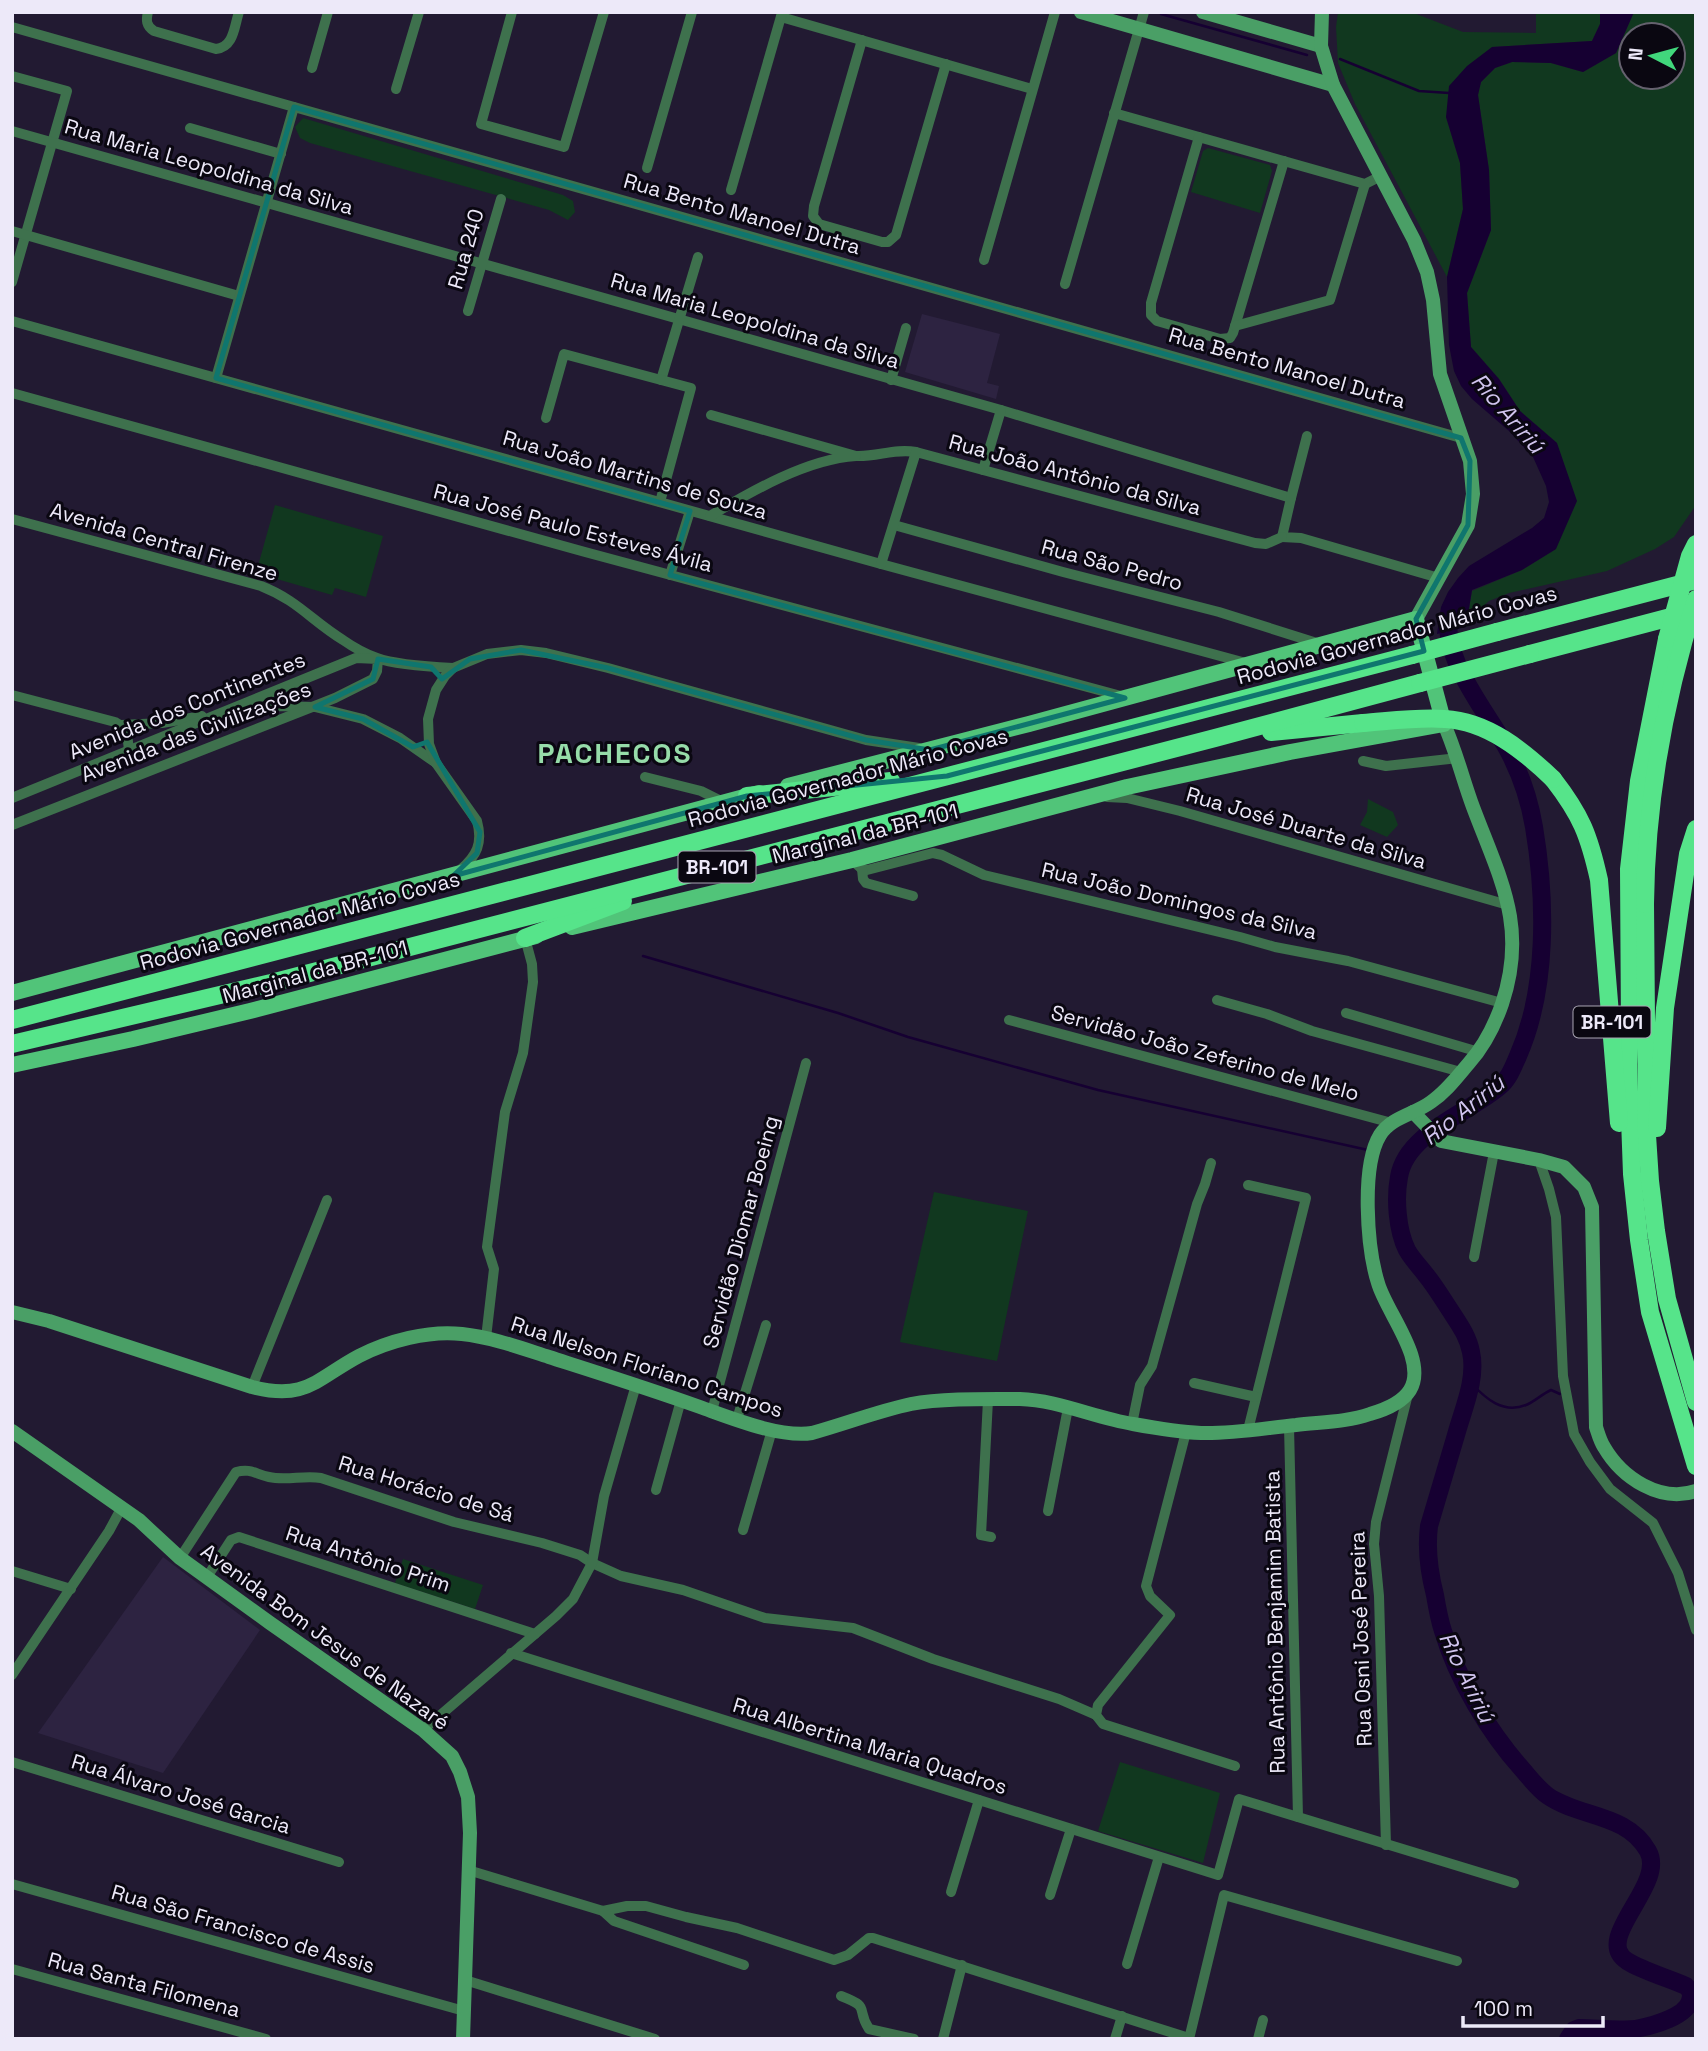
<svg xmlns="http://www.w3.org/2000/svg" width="1708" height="2051" font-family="'Space Grotesk',sans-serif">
  <rect width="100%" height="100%" fill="#221a32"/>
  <g fill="#2d2341">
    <path d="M 922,314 L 1000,334 L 987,383 L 999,386 L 996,399 L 905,372 Z"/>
    <path d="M 163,1557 L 260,1630 L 163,1773 L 38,1733 Z"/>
  </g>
  <g fill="#11381f" fill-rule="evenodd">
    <path d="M 1338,12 L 1411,12 L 1463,32 L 1536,33 L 1536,12 L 1600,12 L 1600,24 L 1592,41 L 1492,47 L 1446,117 L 1460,163 L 1463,209 L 1447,277 L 1355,104 L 1338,63 L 1336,27 Z"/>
    <path d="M 1634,12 L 1696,12 L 1696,505 L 1674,537 L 1655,549 L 1607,571 L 1509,593 L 1489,601 L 1480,609 L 1473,624 L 1466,627 L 1472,591 L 1522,570 L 1556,549 L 1557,443 L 1520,411 L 1499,379 L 1471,347 L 1467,293 L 1491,230 L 1489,170 L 1478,95 L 1481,82 L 1495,68 L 1512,62 L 1551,63 L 1583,72 L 1616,53 ZM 1631,35 L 1673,35 L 1673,77 L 1631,77 Z"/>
    <path d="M 303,118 L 563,195 L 573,201 L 575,212 L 568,220 L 549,210 L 310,143 L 300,138 L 295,127 Z"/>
    <path d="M 1208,148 L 1270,165 L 1272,171 L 1260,213 L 1191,192 L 1203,151 Z"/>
    <path d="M 275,505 L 383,536 L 366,597 L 335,588 L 332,595 L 256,573 Z"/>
    <path d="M 1368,799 L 1393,812 L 1398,825 L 1387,837 L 1360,825 L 1367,812 Z"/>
    <path d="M 934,1192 L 1028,1211 L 997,1361 L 900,1342 Z"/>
    <path d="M 403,1559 L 483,1585 L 475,1609 L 395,1583 Z"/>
    <path d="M 1120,1762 L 1220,1793 L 1203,1863 L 1098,1831 Z"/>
  </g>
  <path fill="#160032" d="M 1600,12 L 1634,12 L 1616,53 L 1583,72 L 1551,63 L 1512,62 L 1495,68 L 1481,82 L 1478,95 L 1489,170 L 1491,230 L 1467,293 L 1471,347 L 1499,379 L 1520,411 L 1557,443 L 1577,501 L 1556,549 L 1522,570 L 1472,590 L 1466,627 L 1437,634 L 1441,607 L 1448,592 L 1458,578 L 1469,566 L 1532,528 L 1544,518 L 1549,502 L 1546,486 L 1533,457 L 1509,431 L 1472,399 L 1461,386 L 1454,371 L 1449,345 L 1447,277 L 1463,209 L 1460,163 L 1446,117 L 1449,86 L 1467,66 L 1492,47 L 1592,41 L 1600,24 Z"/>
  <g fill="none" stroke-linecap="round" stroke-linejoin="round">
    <g stroke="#160032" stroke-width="2.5">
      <path d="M 1161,14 L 1307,55"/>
      <path d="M 1340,59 L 1419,91 L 1449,93"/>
      <path d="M 643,956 L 838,1013 L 908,1037 L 1098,1090 L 1368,1150"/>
      <path d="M 1471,1383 C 1486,1399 1503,1414 1526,1405 C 1534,1402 1542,1394 1551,1390 L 1560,1394"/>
    </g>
    <path stroke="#160032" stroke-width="18" d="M 1451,608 C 1435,656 1492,716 1511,756 C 1522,778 1530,803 1534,827 C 1546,899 1548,988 1518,1056 C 1513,1067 1509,1079 1499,1087 C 1469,1113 1406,1133 1399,1177 C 1395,1198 1397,1230 1407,1250 C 1412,1259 1420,1267 1426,1275 C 1435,1286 1442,1298 1450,1310 C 1459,1324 1468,1336 1471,1352 C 1477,1379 1463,1409 1456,1435 C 1447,1465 1438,1496 1429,1526 C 1426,1550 1429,1572 1435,1595 C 1437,1607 1439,1619 1443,1631 C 1457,1679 1489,1732 1522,1769 C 1530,1778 1538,1789 1548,1796 C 1580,1818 1627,1813 1648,1851 C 1667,1885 1592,1938 1627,1961 C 1643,1971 1668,1978 1686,1986 C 1691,1991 1692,1994 1690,2001 C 1686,2016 1655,2025 1640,2028 C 1622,2032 1597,2028 1579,2028 L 1574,2030 L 1568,2039"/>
    <g stroke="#3e714d" stroke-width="10">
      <path d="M 148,12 C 146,20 146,26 154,31 L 216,49 C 234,47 234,27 239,12"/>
      <path d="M 512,12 L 481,124 L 564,147 L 604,12"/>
      <path d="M 781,17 L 1032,89"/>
      <path d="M 12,27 L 1461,438"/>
      <path d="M 862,40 L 814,206 L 813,216 L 819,224 L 882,242 L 888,242 L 896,235 L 946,64"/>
      <path d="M 312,68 L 328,12"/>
      <path d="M 12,76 L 67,91 L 12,282"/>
      <path d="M 396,89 L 419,12"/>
      <path d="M 1114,113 L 1365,184 L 1381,176"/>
      <path d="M 190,128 L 281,154"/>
      <path d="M 12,131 L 1001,410 L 1291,498 L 1282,537 L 1301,538 L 1439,578"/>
      <path d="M 1199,137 L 1151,303 L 1151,315 L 1157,321 L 1220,339 L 1230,338 L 1233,333 L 1284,161"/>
      <path d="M 647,168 L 692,12"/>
      <path d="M 731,190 L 782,13"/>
      <path d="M 12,231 L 239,296"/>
      <path d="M 984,260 L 1055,12"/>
      <path d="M 1065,284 L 1144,12"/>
      <path d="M 468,311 L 501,199"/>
      <path d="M 12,321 L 881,564 L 1246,663"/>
      <path d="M 1235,326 L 1330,300 L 1365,184"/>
      <path d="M 216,378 L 294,107"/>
      <path d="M 661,380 L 698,257"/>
      <path d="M 891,380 L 906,328"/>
      <path d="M 12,393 L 585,552 L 1121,696"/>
      <path d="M 546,418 L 564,354 L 691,388 L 660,502"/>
      <path d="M 856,456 C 877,457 895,448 916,452 L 1255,543 L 1266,544 L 1282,537"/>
      <path d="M 983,470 L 1001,410"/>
      <path d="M 1291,498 L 1307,436"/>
      <path d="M 710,516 C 752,491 807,459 856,456 L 711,415"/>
      <path d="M 12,519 L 261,586 C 297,600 312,621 343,640 C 353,647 366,654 377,658 C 396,665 433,667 453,668"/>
      <path d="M 894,525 L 1063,572 L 1219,612 L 1320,644"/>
      <path d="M 881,564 L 916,452"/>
      <path d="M 670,575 L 690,511"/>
      <path d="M 12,695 L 115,722 C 127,728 128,738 129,751"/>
      <path d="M 241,709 L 273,706 L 315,707 L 363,719 L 400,738 L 436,763"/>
      <path d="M 121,725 L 162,723 L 202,716"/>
      <path d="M 1363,761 L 1386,766 L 1458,758"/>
      <path d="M 645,777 L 701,791 L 723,802"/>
      <path d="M 1107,797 L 1127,798 L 1180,811 L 1508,905"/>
      <path d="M 12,798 L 356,658 L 378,659 L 377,671 L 373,679 L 335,698 L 12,825"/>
      <path d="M 852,860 L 862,869 L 867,870 L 933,853 L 942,855 L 984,875 L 1240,937 L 1275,947 L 1348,961 L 1502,1003"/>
      <path d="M 862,869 L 863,879 L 866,883 L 913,896"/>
      <path d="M 460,870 C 477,856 483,843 477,821 L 436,763 L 429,744 L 428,719 L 436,690 L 445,676 L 453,668 L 487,654 L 521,650 L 546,653 L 608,668 L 866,740 L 919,748"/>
      <path d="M 1217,1000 L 1267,1014 L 1312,1031 L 1461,1072"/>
      <path d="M 1346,1013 L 1479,1052"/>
      <path d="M 1009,1020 L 1392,1123"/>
      <path d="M 1539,1160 L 1549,1189 L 1556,1217 L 1563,1376 L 1574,1434 L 1590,1462 L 1610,1489 L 1653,1523 L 1678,1573 L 1696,1630"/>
      <path d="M 1248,1185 L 1306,1198 L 1248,1430"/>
      <path d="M 1474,1257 L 1494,1152"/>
      <path d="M 486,1338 L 494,1269 L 487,1247 L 505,1112 L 523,1053 L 533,982 L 532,964 L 525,938"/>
      <path d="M 1194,1383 L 1256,1397"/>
      <path d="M 252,1387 L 327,1200"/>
      <path d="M 988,1400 L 981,1535 L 991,1537"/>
      <path d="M 712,1411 L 806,1063"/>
      <path d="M 737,1419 L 766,1325"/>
      <path d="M 1132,1424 L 1140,1385 L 1152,1366 L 1197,1204 L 1205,1184 L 1211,1163"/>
      <path d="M 1289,1426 L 1298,1817"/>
      <path d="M 1186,1432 L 1146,1586 L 1150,1596 L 1170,1615 L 1098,1705 L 1096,1715 L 1103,1724 L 1235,1766"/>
      <path d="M 656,1490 L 681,1400"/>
      <path d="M 1048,1511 L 1068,1408"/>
      <path d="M 743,1530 L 772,1430"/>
      <path d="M 180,1558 L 236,1472 C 251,1468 255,1474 269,1477 C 286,1481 304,1475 321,1478 L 454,1522 L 542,1543 L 580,1555 L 592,1563 L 621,1576 L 683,1590 L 765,1618 L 853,1628 L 933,1659 L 1059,1699 L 1096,1715"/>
      <path d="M 12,1571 L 71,1589"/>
      <path d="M 207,1577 L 231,1540 L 239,1537 L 535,1634"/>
      <path d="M 511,1653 L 1218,1875 L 1239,1799 L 1514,1883"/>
      <path d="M 12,1675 L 109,1531 L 122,1507"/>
      <path d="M 423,1730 L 556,1616 L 573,1599 L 592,1563 L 604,1496 L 636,1385"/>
      <path d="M 12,1762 L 339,1862"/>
      <path d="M 1386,1845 L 1379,1596 L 1374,1544 L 1376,1522 L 1408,1394"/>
      <path d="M 468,1870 L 603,1911 L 627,1906 L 646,1906 L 686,1917 L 737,1928 L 834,1960 L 848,1955 L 869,1938 L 873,1938 L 1189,2038"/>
      <path d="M 12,1884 L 464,2011"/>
      <path d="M 951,1892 L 979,1800"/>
      <path d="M 1050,1895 L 1071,1829"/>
      <path d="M 603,1911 L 614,1921 L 744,1965"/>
      <path d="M 1127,1964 L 1159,1857"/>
      <path d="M 12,1969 L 266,2039"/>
      <path d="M 465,1980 L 655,2039"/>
      <path d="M 841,1996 C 872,2008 855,2007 869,2029 L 914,2039"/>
      <path d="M 943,2039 L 962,1965"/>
      <path d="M 1115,2039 L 1122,2016"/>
      <path d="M 1189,2039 L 1224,1895 L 1457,1961"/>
      <path d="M 1258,2039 L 1263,2020"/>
    </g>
    <g stroke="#4a9f66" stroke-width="14">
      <path d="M 1081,12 L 1333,85"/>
      <path d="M 1203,12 L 1321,46"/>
      <path d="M 1322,12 L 1321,46 L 1333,85 L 1414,240 L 1427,272 L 1433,300 L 1440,374 L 1470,461 L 1473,494 L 1468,525 L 1416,619"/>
      <path d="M 1413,1112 L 1441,1141 L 1539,1160 L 1564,1167 L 1584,1187 L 1592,1207 L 1596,1427 C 1598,1433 1600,1441 1604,1447 C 1622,1478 1660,1503 1696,1491"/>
      <path d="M 12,1312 L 49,1321 L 252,1387 C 306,1401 316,1379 359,1356 C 388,1341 429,1330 462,1334 C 491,1337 521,1348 549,1357 C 599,1373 650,1389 700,1407 C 731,1418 780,1438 812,1433 C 845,1424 878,1411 911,1404 C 942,1398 988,1399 1020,1399 C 1058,1400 1095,1418 1133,1424 C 1155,1428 1178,1432 1201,1433 C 1232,1434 1265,1428 1296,1425 C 1321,1422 1347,1422 1370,1414 C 1384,1410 1402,1403 1410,1390 C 1428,1360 1386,1312 1378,1283 C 1367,1248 1361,1166 1380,1135 C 1391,1117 1415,1114 1431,1102 C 1446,1092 1457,1077 1469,1063 C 1485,1045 1494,1027 1502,1004 C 1528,926 1500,879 1473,807 C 1463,780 1456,751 1444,724"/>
      <path d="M 12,1431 L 139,1520 L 180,1558 L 270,1623 L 423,1730 L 452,1756 L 460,1772 L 468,1797 L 470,1833 L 463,2039"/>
    </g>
    <g stroke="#51c479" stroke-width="16">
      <path d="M 572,927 L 852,860 L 1127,787 L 1290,752 L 1444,724 L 1416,619 L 1029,724 L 788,786"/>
      <path d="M 12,993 L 759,793"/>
      <path d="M 12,1065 L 133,1039 L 250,1011 L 536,936"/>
    </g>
    <g stroke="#56e48a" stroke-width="18">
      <path d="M 1497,632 L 1696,580"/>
      <path d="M 1667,639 L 1639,781 L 1629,869 L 1630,1032 L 1628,1064 L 1632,1174 L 1639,1240 L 1650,1312 L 1696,1466"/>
      <path d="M 1530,654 L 1686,613"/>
      <path d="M 1271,732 L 1363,723"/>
      <path d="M 1553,779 C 1581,815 1589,835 1599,880 L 1619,1123"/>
      <path d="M 747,796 L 891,781"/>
      <path d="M 1645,904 L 1647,1135 L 1650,1181 L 1656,1231 L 1667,1299 L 1696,1402"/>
      <path d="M 525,938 L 623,901"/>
      <path d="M 12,1020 L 1412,655"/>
      <path d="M 12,1044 L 271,983 L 1215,738 L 1420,683"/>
      <path d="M 1657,1128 L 1665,1008 L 1688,854 L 1696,829"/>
    </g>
    <g stroke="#56e48a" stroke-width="18">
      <path d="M 1667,639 L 1690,556 L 1696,544"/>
      <path d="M 1412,655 L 1497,632"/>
      <path d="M 1420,683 L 1530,654"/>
      <path d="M 1363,723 C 1390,721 1418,717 1445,719 C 1487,721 1524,751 1553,779"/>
      <path d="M 1645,904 C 1646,801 1665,697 1696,599"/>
    </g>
  </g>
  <path fill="none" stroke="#0f766e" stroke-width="5" stroke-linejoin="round" d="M 294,107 L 1461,438 L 1470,461 L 1468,525 L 1416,619 L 1424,651 L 947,776 L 747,796 L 453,876 L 477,853 L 480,832 L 427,742 L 413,747 L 363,719 L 315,707 L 373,679 L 378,659 L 431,667 L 442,679 L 470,659 L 521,650 L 608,668 L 866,740 L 930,750 L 1125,698 L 670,575 L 690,511 L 216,378 Z"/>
  <g text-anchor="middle" stroke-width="6" stroke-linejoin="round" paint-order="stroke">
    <g fill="#0a0711" stroke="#a9a5b3" stroke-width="2">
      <rect x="678.5" y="851.5" width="77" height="31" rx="5"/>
      <rect x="1573.5" y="1006.5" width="77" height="31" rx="5"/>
    </g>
    <g font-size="19" font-weight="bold" fill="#ede9f9">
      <text x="717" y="874">BR-101</text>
      <text x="1612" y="1029">BR-101</text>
    </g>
    <g font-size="21" fill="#ede9f9" stroke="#0a0711">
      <text transform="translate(209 167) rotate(16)" y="7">Rua Maria Leopoldina da Silva</text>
      <text transform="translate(742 214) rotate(16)" y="7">Rua Bento Manoel Dutra</text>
      <text transform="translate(466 249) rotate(-74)" y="7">Rua 240</text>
      <text transform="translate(755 321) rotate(16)" y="7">Rua Maria Leopoldina da Silva</text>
      <text transform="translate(1287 368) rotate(16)" y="7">Rua Bento Manoel Dutra</text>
      <text transform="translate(635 475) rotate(16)" y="7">Rua João Martins de Souza</text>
      <text transform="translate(1075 475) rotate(15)" y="7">Rua João Antônio da Silva</text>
      <text transform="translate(573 528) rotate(15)" y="7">Rua José Paulo Esteves Ávila</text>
      <text transform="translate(164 542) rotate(16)" y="7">Avenida Central Firenze</text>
      <text transform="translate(1112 565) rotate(15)" y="7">Rua São Pedro</text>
      <text transform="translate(1397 635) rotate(-15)" y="7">Rodovia Governador Mário Covas</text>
      <text transform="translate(187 706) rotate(-22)" y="7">Avenida dos Continentes</text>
      <text transform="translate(196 732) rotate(-21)" y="7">Avenida das Civilizações</text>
      <text transform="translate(848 778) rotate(-15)" y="7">Rodovia Governador Mário Covas</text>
      <text transform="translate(1306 828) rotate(16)" y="7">Rua José Duarte da Silva</text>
      <text transform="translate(865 834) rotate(-14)" y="7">Marginal da BR-101</text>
      <text transform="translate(1179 901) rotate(13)" y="7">Rua João Domingos da Silva</text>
      <text transform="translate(300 921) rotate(-15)" y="7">Rodovia Governador Mário Covas</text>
      <text transform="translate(315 972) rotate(-15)" y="7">Marginal da BR-101</text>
      <text transform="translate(1205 1053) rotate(15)" y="7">Servidão João Zeferino de Melo</text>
      <text transform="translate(741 1232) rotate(-75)" y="7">Servidão Diomar Boeing</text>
      <text transform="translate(647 1367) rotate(18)" y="7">Rua Nelson Floriano Campos</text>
      <text transform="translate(426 1489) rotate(17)" y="7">Rua Horácio de Sá</text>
      <text transform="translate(368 1559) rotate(18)" y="7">Rua Antônio Prim</text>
      <text transform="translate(1275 1622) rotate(-91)" y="7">Rua Antônio Benjamim Batista</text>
      <text transform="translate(325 1637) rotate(36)" y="7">Avenida Bom Jesus de Nazaré</text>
      <text transform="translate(1361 1639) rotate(-92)" y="7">Rua Osni José Pereira</text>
      <text transform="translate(870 1746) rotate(17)" y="7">Rua Albertina Maria Quadros</text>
      <text transform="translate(181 1794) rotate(17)" y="7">Rua Álvaro José Garcia</text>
      <text transform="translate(243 1929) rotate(16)" y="7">Rua São Francisco de Assis</text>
      <text transform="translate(144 1985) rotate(15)" y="7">Rua Santa Filomena</text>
    </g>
    <g font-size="23" font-style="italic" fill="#d1c5ef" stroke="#0a0711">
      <text transform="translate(1508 413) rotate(49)" y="8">Rio Aririú</text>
      <text transform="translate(1463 1110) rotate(-38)" y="8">Rio Aririú</text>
      <text transform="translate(1467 1677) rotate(64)" y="8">Rio Aririú</text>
    </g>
    <g font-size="28" font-weight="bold" letter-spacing="2" fill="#96dca9" stroke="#0a0711">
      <text x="615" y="763">PACHECOS</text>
    </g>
  </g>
  <rect width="1708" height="2051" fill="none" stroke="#ede9f9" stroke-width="28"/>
  <g transform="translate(1652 56) rotate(276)"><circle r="33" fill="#0a0711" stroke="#65616e" stroke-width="2"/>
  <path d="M0-5L12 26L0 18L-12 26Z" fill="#41d77c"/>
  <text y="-10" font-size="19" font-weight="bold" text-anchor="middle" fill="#ede9f9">N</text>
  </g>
  <path d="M1463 2016v10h140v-10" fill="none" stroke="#ede9f9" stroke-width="3.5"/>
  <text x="1474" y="2016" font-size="21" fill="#ede9f9" stroke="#0a0711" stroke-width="5" paint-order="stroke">100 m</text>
</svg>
